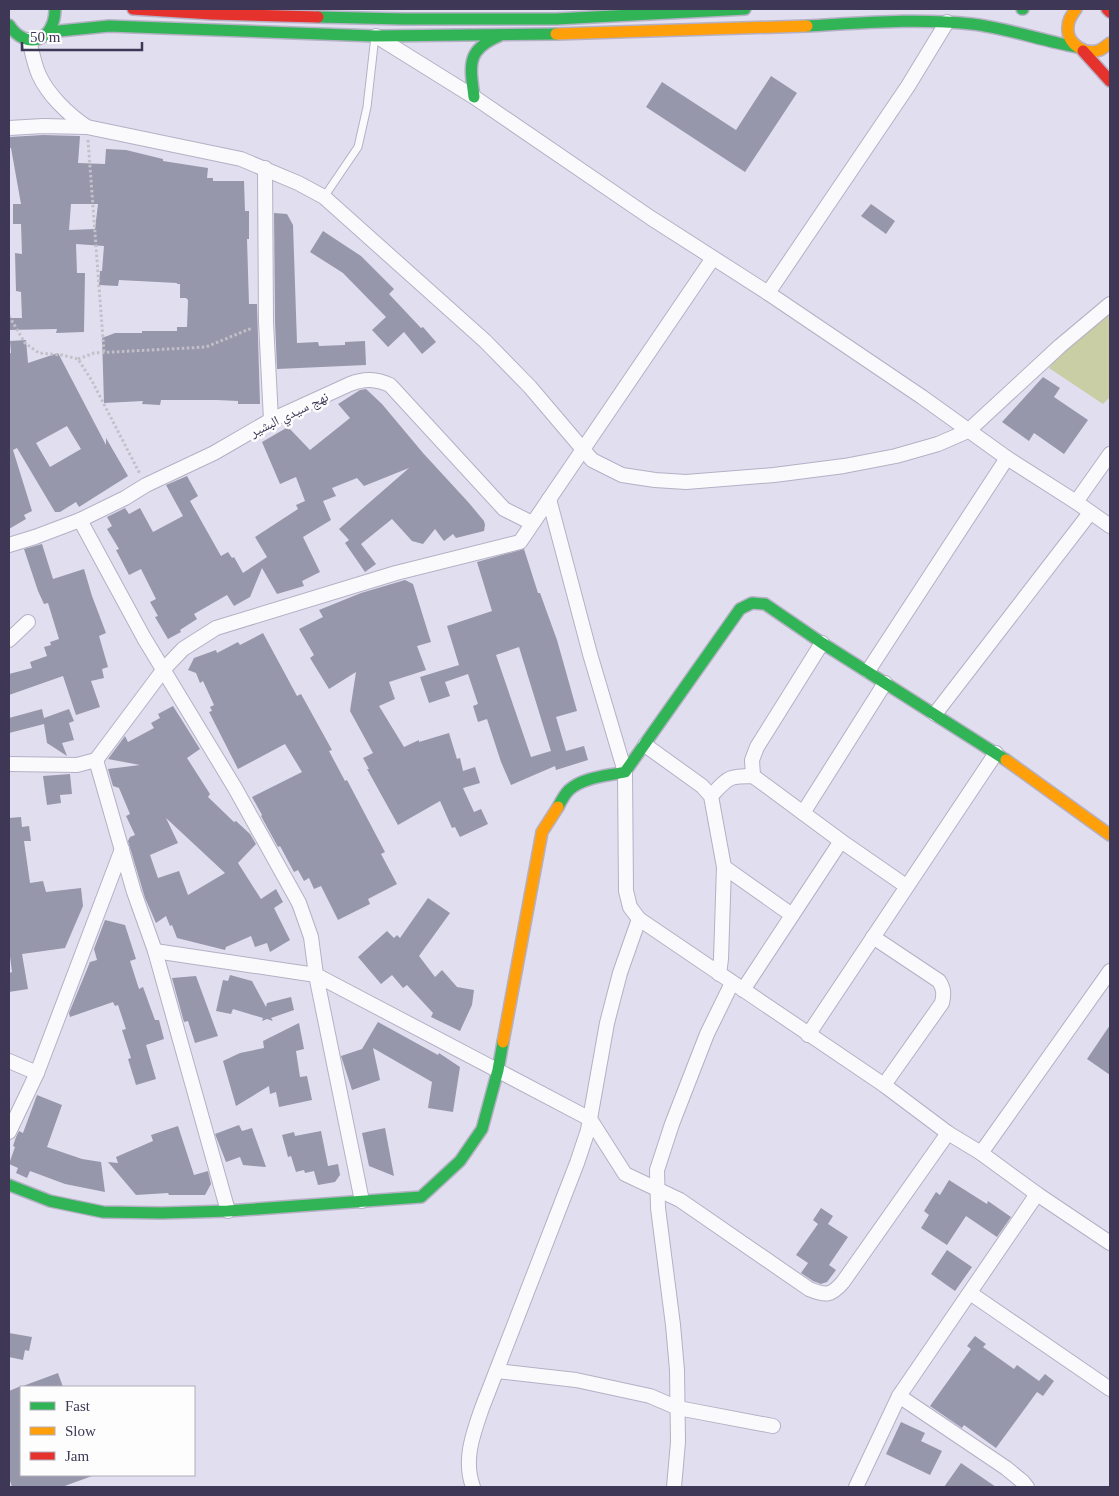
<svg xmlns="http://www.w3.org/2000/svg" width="1119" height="1496" font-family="'Times New Roman','Noto Naskh Arabic',serif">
  <rect width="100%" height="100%" fill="#e1deef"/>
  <path fill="#cacea5" d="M 1110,313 L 1110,397 L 1103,404 L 1049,368 L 1061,352 Z"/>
  <g fill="#9697ab" fill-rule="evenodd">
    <path d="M 771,76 L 797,93 L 745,172 L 646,107 L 662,82 L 736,130 Z"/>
    <path d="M 43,135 L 80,136 L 78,163 L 105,164 L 106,149 L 126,150 L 163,159 L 163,161 L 208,168 L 207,178 L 213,178 L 213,181 L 244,181 L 245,211 L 249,211 L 249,239 L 247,239 L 249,304 L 257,304 L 260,404 L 238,404 L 238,401 L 217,400 L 161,400 L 160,405 L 142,404 L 143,401 L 104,403 L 102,338 L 115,333 L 142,333 L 142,331 L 177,331 L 177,327 L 187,327 L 188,300 L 186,298 L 180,298 L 180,284 L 177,284 L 177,283 L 119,280 L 118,286 L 99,285 L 100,271 L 102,271 L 104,246 L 76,244 L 77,273 L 85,273 L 84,332 L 56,333 L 57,329 L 9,330 L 9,318 L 22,318 L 21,292 L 16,291 L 15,253 L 22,254 L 21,224 L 13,224 L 13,204 L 21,204 L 11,148 L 9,148 L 9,137 ZM 71,204 L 98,204 L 95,229 L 69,230 Z"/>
    <path d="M 871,204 L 895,221 L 886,234 L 861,216 Z"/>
    <path d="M 274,213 L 287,214 L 293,225 L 297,343 L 318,342 L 319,346 L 345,345 L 345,342 L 365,341 L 366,365 L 277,369 L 275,322 Z"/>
    <path d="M 323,231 L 361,256 L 394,289 L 389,294 L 421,328 L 423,327 L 436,342 L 422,354 L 404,332 L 388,347 L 372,330 L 386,317 L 343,273 L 310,252 Z"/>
    <path d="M 26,340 L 28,363 L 58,353 L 106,445 L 106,438 L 128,476 L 79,507 L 76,502 L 60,512 L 55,512 L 17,448 L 13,450 L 32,511 L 24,515 L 26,519 L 9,529 L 9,353 L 11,353 L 10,341 ZM 67,426 L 81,449 L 50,467 L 36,443 Z"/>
    <path d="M 1043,377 L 1060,388 L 1054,397 L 1088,420 L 1064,454 L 1034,433 L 1029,441 L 1002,422 Z"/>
    <path d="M 366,389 L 382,404 L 423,453 L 469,503 L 484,521 L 485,525 L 484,531 L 456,538 L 453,534 L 444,541 L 435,529 L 423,544 L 412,541 L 392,519 L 361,544 L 376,564 L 365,572 L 345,543 L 349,540 L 339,529 L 409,468 L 364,486 L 357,478 L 332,488 L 336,496 L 323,501 L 331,520 L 303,537 L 320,572 L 302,581 L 304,586 L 277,594 L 262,568 L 250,597 L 234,606 L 227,595 L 194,614 L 197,619 L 180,630 L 181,632 L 168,639 L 155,617 L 158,616 L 150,602 L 156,599 L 141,569 L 129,575 L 116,550 L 119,549 L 107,529 L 112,526 L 107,517 L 125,508 L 129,514 L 140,508 L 153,532 L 183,516 L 166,485 L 187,476 L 198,496 L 190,501 L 221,556 L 228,552 L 232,558 L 234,557 L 243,573 L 267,557 L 255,537 L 298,509 L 296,505 L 305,501 L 296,477 L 280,484 L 262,442 L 288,427 L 310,450 L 350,418 L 338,404 L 360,390 Z"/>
    <path d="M 42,544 L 53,579 L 84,569 L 92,596 L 106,633 L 99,636 L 108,667 L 102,669 L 104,678 L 91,681 L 100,707 L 76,715 L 63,676 L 9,695 L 9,674 L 32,668 L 30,662 L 47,656 L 44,647 L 51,645 L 50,642 L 59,639 L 48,603 L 44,604 L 38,591 L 24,549 Z"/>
    <path d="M 524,549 L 538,593 L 540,593 L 557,640 L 577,711 L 556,717 L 566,751 L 584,746 L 588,760 L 556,770 L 555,766 L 511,785 L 501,762 L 487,719 L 478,722 L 473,706 L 478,704 L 468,674 L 445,682 L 450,696 L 429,703 L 420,677 L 459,665 L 447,626 L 492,611 L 477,562 ZM 519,647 L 551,751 L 531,757 L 496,655 Z"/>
    <path d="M 405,580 L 413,584 L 431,642 L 417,646 L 426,670 L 389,682 L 395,699 L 379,706 L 404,747 L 419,740 L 419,742 L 449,733 L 457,759 L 460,758 L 463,771 L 475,767 L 480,783 L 463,788 L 474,812 L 481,809 L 488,824 L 460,837 L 455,827 L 452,828 L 440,801 L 398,825 L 367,769 L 369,769 L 363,758 L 373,753 L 350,711 L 356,672 L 329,689 L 310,658 L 314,655 L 299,629 L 323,617 L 319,610 L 361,593 Z"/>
    <path d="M 263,633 L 297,696 L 301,694 L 332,750 L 329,751 L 345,781 L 347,780 L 385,852 L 381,854 L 397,884 L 368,899 L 370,904 L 338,920 L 321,886 L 314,889 L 309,878 L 304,881 L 298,870 L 294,872 L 280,846 L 278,847 L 261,816 L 262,815 L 252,797 L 302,772 L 285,744 L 238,769 L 209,712 L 212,711 L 210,707 L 214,705 L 203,681 L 200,683 L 196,673 L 188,670 L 194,658 L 216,650 L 217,653 L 238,642 L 240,645 Z"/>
    <path d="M 173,706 L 200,749 L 187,758 L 210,794 L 208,797 L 234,822 L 236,821 L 250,834 L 256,844 L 238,863 L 261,899 L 276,889 L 283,902 L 274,908 L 290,940 L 270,952 L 267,943 L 255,947 L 251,936 L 226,947 L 225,950 L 177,938 L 172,925 L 170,926 L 166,916 L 156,923 L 145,898 L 128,841 L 130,837 L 135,835 L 126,816 L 130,814 L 119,788 L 113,786 L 108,769 L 140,765 L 108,759 L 125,736 L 128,742 L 154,728 L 151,723 L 160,718 L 158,714 ZM 166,818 L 225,873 L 188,895 L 179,871 L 158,878 L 150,855 L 178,843 Z"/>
    <path d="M 42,709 L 44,718 L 69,709 L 74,721 L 69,723 L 74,740 L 62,743 L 67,756 L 47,743 L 44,724 L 9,733 L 9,718 Z"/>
    <path d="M 70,774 L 72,794 L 60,795 L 61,803 L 47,805 L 43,776 Z"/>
    <path d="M 21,817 L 22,827 L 29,826 L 31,841 L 24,841 L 30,883 L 43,881 L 46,892 L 81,888 L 83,906 L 65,948 L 22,954 L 28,989 L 9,992 L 9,973 L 12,972 L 9,949 L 9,818 Z"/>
    <path d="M 428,898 L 450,913 L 419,956 L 435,977 L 442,970 L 457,987 L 474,990 L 472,1005 L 460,1031 L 431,1017 L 433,1013 L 407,985 L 403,988 L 392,975 L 381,984 L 358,957 L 387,931 L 394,938 L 397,935 L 400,938 Z"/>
    <path d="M 105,920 L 125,925 L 136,959 L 130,961 L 139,989 L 143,987 L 155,1020 L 159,1020 L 164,1039 L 146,1045 L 156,1079 L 136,1085 L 128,1059 L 131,1058 L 122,1030 L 126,1029 L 118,1005 L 115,1006 L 113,1002 L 70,1017 L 69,1013 L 90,962 L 97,960 L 94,949 Z"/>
    <path d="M 230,975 L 252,981 L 266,1007 L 267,1003 L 291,997 L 294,1010 L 271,1018 L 273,1021 L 267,1019 L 262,1021 L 263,1018 L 233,1009 L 231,1014 L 216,1011 L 223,980 L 228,981 Z"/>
    <path d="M 196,976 L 218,1036 L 195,1043 L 188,1021 L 184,1022 L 172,978 Z"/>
    <path d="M 378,1022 L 438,1055 L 439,1053 L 460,1067 L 453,1112 L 428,1108 L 432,1082 L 373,1048 L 380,1080 L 352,1090 L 341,1056 L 362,1049 Z"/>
    <path d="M 299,1023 L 304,1049 L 296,1051 L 300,1077 L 307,1076 L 312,1100 L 279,1107 L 276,1092 L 270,1094 L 269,1086 L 236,1106 L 223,1061 L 240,1053 L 264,1048 L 263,1041 Z"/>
    <path d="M 1110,1025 L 1110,1075 L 1087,1059 Z"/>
    <path d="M 37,1095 L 62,1105 L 47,1147 L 82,1159 L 101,1162 L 105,1192 L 65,1184 L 30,1171 L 27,1178 L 16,1173 L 18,1168 L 9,1164 L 15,1147 L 13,1146 L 16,1137 L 19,1131 L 23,1133 Z"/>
    <path d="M 239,1125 L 242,1131 L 252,1128 L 266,1167 L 243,1165 L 240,1157 L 226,1162 L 215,1134 Z"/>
    <path d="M 178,1126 L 194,1175 L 208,1171 L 211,1184 L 205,1195 L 169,1195 L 168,1193 L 136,1195 L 108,1162 L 118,1163 L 116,1157 L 153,1141 L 151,1135 Z"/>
    <path d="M 385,1128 L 394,1176 L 369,1166 L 362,1133 Z"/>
    <path d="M 321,1131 L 328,1166 L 338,1164 L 340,1175 L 335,1182 L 318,1185 L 314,1171 L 305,1173 L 304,1170 L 296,1172 L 291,1156 L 288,1157 L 282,1135 L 294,1132 L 295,1136 Z"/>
    <path d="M 949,1180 L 987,1204 L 988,1201 L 1011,1217 L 997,1237 L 966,1216 L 947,1245 L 921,1228 L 929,1215 L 924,1211 L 936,1192 L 940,1195 Z"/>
    <path d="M 821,1208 L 833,1216 L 828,1224 L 848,1237 L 829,1265 L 836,1270 L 827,1282 L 821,1284 L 813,1281 L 801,1273 L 808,1263 L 796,1255 L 818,1224 L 813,1220 Z"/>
    <path d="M 947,1250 L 972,1267 L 955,1291 L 931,1274 Z"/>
    <path d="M 9,1333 L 32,1337 L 29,1351 L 25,1350 L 23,1360 L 9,1357 Z"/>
    <path d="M 975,1336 L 986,1344 L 983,1347 L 1014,1369 L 1017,1365 L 1039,1381 L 1045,1374 L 1054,1381 L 1043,1396 L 1037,1392 L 996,1448 L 964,1425 L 962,1428 L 930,1406 L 971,1349 L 967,1346 Z"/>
    <path d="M 58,1373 L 63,1387 L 23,1387 L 23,1386 Z"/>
    <path d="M 21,1386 L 21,1475 L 92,1475 L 92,1476 L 62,1487 L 12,1487 L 9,1478 L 9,1391 Z"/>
    <path d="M 901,1422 L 925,1433 L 921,1441 L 942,1451 L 930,1475 L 886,1454 Z"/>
    <path d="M 961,1463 L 996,1487 L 944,1487 Z"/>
  </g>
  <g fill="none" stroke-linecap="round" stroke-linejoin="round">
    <g stroke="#b5b0c5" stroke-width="9">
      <path id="lane" d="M 324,197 L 358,147 L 367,107 L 375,36"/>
    </g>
    <g stroke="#b5b0c5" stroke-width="16">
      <g id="street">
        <path d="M 376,36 L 474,97 L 651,218 L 768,293 L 922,397 L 1007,458 L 1076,502 L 1110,526"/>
        <path d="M 29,40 C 32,51 34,64 39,75 C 48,95 69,115 87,127 L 241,159 L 298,183 L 324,197 L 485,341 L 530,387 L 592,460 L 622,475 L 655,480 L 686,482 L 774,475 L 844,466 L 896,456 L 938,444 L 968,431 L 1060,346 L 1110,304"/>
        <path d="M 9,128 L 43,126 L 87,127"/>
        <path d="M 265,168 L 266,322 L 271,420"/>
        <path d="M 768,293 L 908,86 L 947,22"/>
        <path d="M 549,499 L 590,654 L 625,772 L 626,891 L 630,907 L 639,919 L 884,1085 L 948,1133 L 981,1153 L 1037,1194 L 1110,1243"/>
        <path d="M 1076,502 L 1110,454"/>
        <path d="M 80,520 L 144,638 L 235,788 L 299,903 L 311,937 L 316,975 L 362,1201"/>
        <path d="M 9,545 L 35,537 L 80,520 L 125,498 L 146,485 L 214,453 L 271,420 L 350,384 C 365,378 376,379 390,385 L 504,509 L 532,523"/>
        <path d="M 9,640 L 28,622"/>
        <path d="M 868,671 L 1007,458"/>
        <path d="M 935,714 L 1090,513"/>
        <path d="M 645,745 L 702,786 L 711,796 L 724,867 L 721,959 L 719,974"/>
        <path d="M 96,760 L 134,892 L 155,951 L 228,1211"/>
        <path d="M 9,764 L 77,765 L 96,760 L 164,669 L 183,649 L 216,628 L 396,573 L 520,542 L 713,258"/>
        <path d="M 753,776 L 752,760 L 757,747 L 822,643"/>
        <path d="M 711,796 C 728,778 727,776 753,776 L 841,841 L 906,886"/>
        <path d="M 803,813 L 885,683"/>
        <path d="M 724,867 L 792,915"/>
        <path d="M 873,937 L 939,981 C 944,989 944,994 942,1003 L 884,1085"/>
        <path d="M 155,951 L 316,975 L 590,1119 L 625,1174 L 680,1200 L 809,1289 C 826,1296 831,1296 843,1282 L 948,1133"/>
        <path d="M 743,990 L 841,841"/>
        <path d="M 808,1035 L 996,753"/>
        <path d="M 9,1061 L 37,1073"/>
        <path d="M 9,1132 L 37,1073 L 122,849"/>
        <path d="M 981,1153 L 1110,971"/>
        <path d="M 970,1293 L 1110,1389"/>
        <path d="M 497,1371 L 576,1380 L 650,1396 L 678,1408 L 773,1426"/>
        <path d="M 899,1396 L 1006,1468 L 1023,1482 L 1027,1487"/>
        <path d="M 473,1487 C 463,1460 473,1434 482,1408 L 577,1163 L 588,1130 L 607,1023 L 620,973 L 639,919"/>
        <path d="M 674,1487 L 678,1442 L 677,1370 L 673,1325 L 658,1208 L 657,1170 L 672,1124 L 707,1034 L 732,983"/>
        <path d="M 856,1487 L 899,1396 L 1037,1194"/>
      </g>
    </g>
    <g stroke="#b5b0c5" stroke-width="14">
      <g id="fast">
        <path d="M 1022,9 L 1023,9"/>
        <path d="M 318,17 L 403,19 L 556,19 L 745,9"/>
        <path d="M 9,25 C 27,52 55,40 55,9"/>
        <path d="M 807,26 C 862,23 917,18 972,24 C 1008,28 1042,41 1077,47"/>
        <path d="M 49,32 L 109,26 L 375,36 L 556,34"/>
        <path d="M 474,97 C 470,65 466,50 499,36"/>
        <path d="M 558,807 C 561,801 565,794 569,790 C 583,777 607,776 625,772 L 740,609 L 752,603 L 765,604 L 822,643 L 1006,760"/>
        <path d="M 9,1185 L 50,1201 L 103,1212 L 162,1213 L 228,1211 L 421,1197 L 460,1161 L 482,1129 L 498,1070 L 503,1042"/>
      </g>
    </g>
    <g stroke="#b5b0c5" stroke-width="14">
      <g id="slow">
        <path d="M 1076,9 C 1072,15 1068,19 1068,27 C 1066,43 1085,56 1100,50 C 1104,48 1107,45 1110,43"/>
        <path d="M 556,34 L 807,26"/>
        <path d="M 1006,760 L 1110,835"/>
        <path d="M 503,1042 L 542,832 L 558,807"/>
      </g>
    </g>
    <g stroke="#b5b0c5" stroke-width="14">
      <g id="jam">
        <path d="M 133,9 L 212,14 L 318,17"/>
        <path d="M 1107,9 L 1110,12"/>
        <path d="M 1083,51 L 1110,81"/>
      </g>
    </g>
    <g stroke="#c3c0c9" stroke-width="3" stroke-dasharray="2.5 2.5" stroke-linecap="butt">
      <path d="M 88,140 L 104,353"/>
      <path d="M 9,316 L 25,343 L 39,353 L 62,355 L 78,359 L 92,381 L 140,474"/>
      <path d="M 78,359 L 94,353 L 206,347 L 252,328"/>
    </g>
    <use href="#lane" stroke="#fafafd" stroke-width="7"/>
    <use href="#street" stroke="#fafafd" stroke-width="14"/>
    <use href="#fast" stroke="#30b455" stroke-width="11"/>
    <use href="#slow" stroke="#ff9f0a" stroke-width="11"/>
    <use href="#jam" stroke="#e5322d" stroke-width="11"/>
  </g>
  <g text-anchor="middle" stroke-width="5" stroke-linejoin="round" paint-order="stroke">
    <g font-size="14" fill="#3e3755" stroke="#fdfdfd">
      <text transform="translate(289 414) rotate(-26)" y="5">نهج سيدي البشير</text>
    </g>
  </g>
  <rect width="1119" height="1496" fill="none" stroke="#3e3755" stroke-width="20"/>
  <rect x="20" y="1386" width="175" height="90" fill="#fdfdfd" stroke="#b1aeba"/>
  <rect x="30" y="1402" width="25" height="8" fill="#30b455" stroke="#b1aeba"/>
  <text x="65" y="1411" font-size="15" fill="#3e3755">Fast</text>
  <rect x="30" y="1427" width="25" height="8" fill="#ff9f0a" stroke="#b1aeba"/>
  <text x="65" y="1436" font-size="15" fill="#3e3755">Slow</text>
  <rect x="30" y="1452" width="25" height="8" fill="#e5322d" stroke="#b1aeba"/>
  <text x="65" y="1461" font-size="15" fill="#3e3755">Jam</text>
  <path d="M22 42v8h120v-8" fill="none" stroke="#3e3755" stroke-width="2.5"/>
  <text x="30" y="42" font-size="15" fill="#3e3755" stroke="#fdfdfd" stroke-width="4" paint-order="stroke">50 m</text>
</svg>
